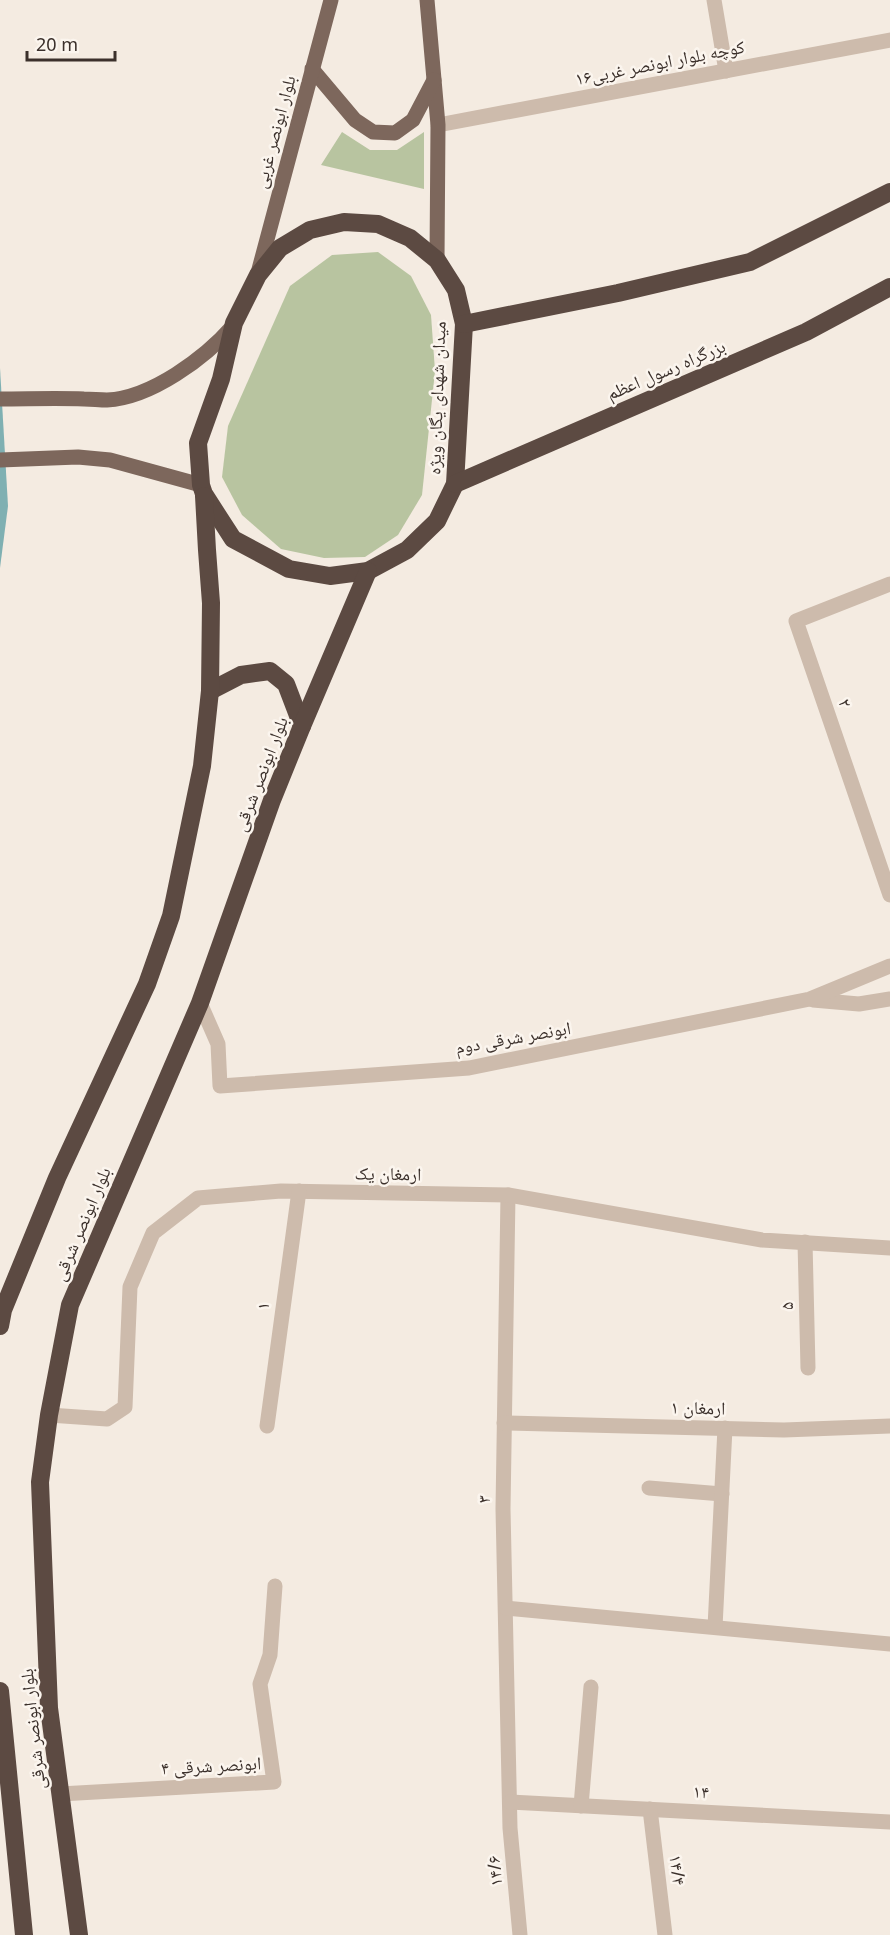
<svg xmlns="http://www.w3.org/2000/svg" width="890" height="1935" font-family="'Noto Sans','Noto Naskh Arabic',sans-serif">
  <rect width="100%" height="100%" fill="#f4ebe1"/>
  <g fill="#b8c4a0">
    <path d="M 342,132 L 370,150 L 397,150 L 424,132 L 424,189 L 321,165 Z"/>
    <path d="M 378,252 L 411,276 L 431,315 L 435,371 L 422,495 L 398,535 L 365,557 L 324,558 L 281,549 L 242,515 L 222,477 L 228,426 L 290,286 L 332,255 Z"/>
  </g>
  <path fill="#7fb0b2" d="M 0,368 L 8,506 L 0,568 Z"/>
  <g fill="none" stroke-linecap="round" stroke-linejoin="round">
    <g stroke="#cdbbac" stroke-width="15">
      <path d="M 714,0 L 726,71"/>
      <path d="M 438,125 L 890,40"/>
      <path d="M 890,584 L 796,621 L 890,895"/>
      <path d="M 813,1000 L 859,1004 L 890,999"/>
      <path d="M 200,1003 L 218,1044 L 220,1086 L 469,1068 L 810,999 L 890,966"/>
      <path d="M 508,1195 L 503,1509 L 510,1828 L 520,1935"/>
      <path d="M 805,1242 L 808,1368"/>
      <path d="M 49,1415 L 107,1419 L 125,1407 L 130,1287 L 153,1233 L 198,1198 L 281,1191 L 508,1195 L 762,1240 L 890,1248"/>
      <path d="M 504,1423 L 784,1430 L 890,1426"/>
      <path d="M 267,1426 L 299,1191"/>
      <path d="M 649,1488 L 722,1494"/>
      <path d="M 506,1608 L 890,1644"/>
      <path d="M 715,1627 L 725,1428"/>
      <path d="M 60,1794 L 274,1782 L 260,1684 L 270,1655 L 275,1586"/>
      <path d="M 510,1802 L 890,1822"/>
      <path d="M 581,1806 L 591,1687"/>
      <path d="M 650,1809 L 665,1935"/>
    </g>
    <g stroke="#7d675c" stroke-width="15">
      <path d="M 427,0 L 438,125 L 437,260"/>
      <path d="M 312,69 L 355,120 L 373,132 L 395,133 L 413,120 L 434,80"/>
      <path d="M 258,273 L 331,0"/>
      <path d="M 0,399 C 28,399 56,398 84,399 C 92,399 99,400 107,400 C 151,398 205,358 233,326"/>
      <path d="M 0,460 L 78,457 L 110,460 L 201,485"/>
    </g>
    <g stroke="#5c4a42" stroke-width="18">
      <path d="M 344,222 L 378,224 L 410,238 L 437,260 L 456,290 L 464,324 L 455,484 L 437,521 L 407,550 L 368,571 L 330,576 L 289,569 L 233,539 L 204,494 L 201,485 L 198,443 L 221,379 L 234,323 L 258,275 L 280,248 L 310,230 Z"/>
      <path d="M 464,324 L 618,293 L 750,262 L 890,192"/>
      <path d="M 455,484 L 806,332 L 890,287"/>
      <path d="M 210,691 L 241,675 L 270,671 L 286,684 L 302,726"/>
      <path d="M 0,1326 L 3,1310 L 57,1178 L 147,984 L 171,916 L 202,766 L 210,691 L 211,603 L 207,550 L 204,496"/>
      <path d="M 0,1691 L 24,1935"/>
      <path d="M 79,1935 L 49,1708 L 40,1482 L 49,1415 L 70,1305 L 200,1003 L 272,800 L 302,726 L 368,571"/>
    </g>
  </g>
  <g text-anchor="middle" stroke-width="5" stroke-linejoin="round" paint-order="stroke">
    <g font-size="18" fill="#3b302b" stroke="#fbf5ee">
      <text transform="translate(660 63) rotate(-11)" y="6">کوچه بلوار ابونصر غربی۱۶</text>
      <text transform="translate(275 132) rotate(-75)" y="6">بلوار ابونصر غربی</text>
      <text transform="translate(666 370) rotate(-23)" y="6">بزرگراه رسول اعظم</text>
      <text transform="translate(437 398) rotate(-88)" y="6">میدان شهدای یگان ویژه</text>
      <text transform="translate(845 703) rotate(71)" y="6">۲</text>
      <text transform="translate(261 774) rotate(-69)" y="6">بلوار ابونصر شرقی</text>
      <text transform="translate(513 1038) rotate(-10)" y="6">ابونصر شرقی دوم</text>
      <text transform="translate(388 1174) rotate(1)" y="6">ارمغان یک</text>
      <text transform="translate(82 1224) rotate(-67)" y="6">بلوار ابونصر شرقی</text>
      <text transform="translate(263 1306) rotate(-83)" y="6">۱</text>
      <text transform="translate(787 1306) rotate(-92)" y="6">۵</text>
      <text transform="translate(698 1408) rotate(1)" y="6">ارمغان ۱</text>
      <text transform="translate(484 1499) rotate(-89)" y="6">۳</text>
      <text transform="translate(33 1729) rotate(-96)" y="6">بلوار ابونصر شرقی</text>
      <text transform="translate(211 1766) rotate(-3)" y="6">ابونصر شرقی ۴</text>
      <text transform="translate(701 1792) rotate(3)" y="6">۱۴</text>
      <text transform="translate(677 1870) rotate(83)" y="6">۱۴/۴</text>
      <text transform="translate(495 1871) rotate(-96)" y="6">۱۴/۶</text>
    </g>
  </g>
  <path d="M27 51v9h88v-9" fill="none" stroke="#3b302b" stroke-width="3"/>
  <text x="36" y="51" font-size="18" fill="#3b302b" stroke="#fbf5ee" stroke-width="4.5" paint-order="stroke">20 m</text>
</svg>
